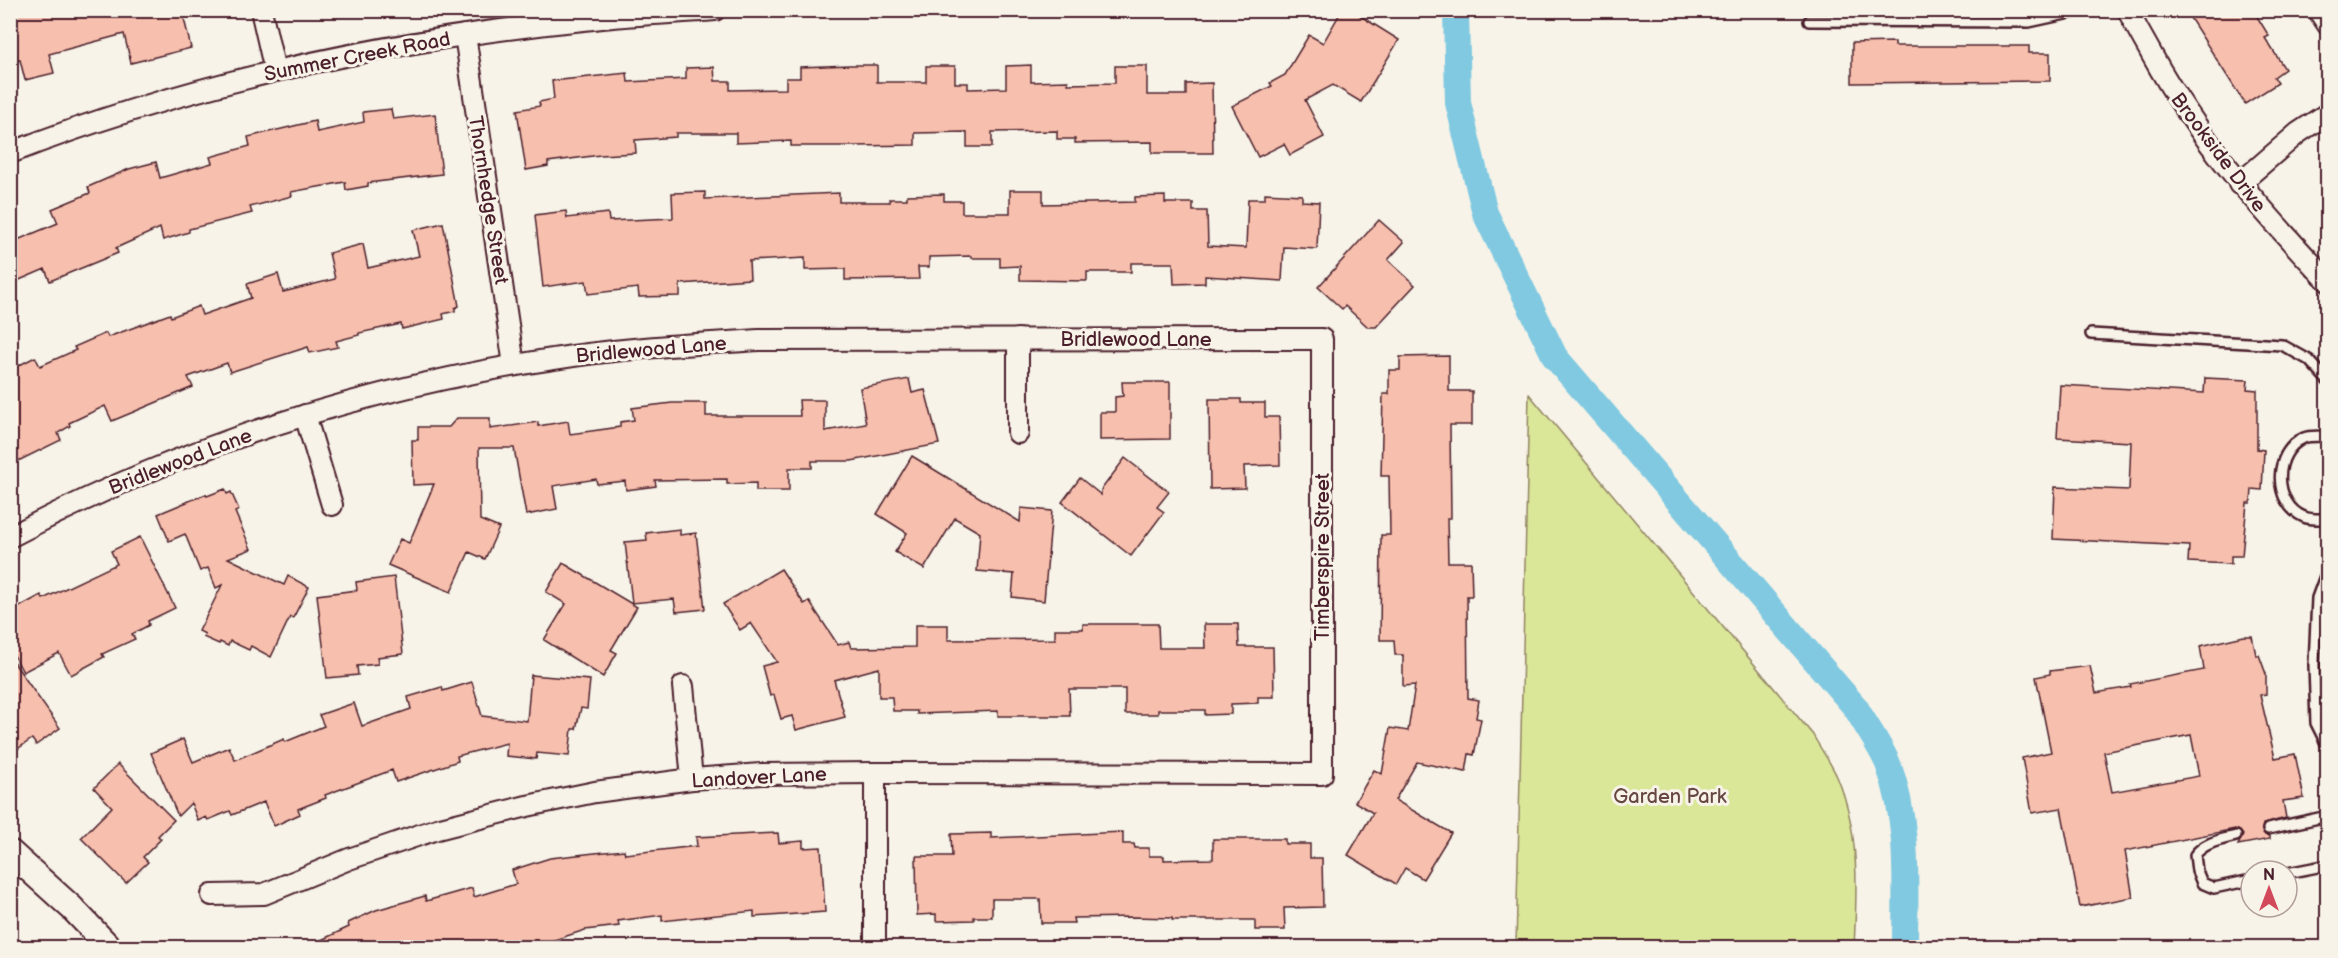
<svg xmlns="http://www.w3.org/2000/svg" width="2338" height="958" font-family="'Balsamiq Sans',sans-serif">
  <rect width="100%" height="100%" fill="#f7f3e8"/>
  <filter id="ink" filterUnits="userSpaceOnUse"><feTurbulence type="fractalNoise" baseFrequency=".0167" numOctaves="2"/><feDisplacementMap in="SourceGraphic" scale="12" xChannelSelector="R" yChannelSelector="G"/><feConvolveMatrix kernelMatrix="1 2 1 2 8 2 1 2 1" color-interpolation-filters="sRGB"/></filter>
  <g filter="url(#ink)">
    <path fill="#dae799" stroke="#928362" stroke-width="1.5" d="M 1529,394 L 1813,735 C 1821,750 1832,764 1838,779 C 1860,833 1857,892 1854,947 L 1827,947 L 1815,942 L 1806,943 L 1814,948 L 1581,947 L 1584,946 L 1566,948 L 1526,946 L 1526,947 L 1516,947 Z"/>
    <g fill="none" stroke-linecap="round" stroke-linejoin="round">
      <path stroke="#80c9e1" stroke-width="26" d="M 1456,10 L 1458,103 L 1485,213 L 1555,357 L 1856,708 C 1866,726 1880,745 1888,764 C 1910,822 1905,886 1905,948"/>
    </g>
    <g fill="#f7bfad" stroke="#4a1f2b" stroke-width="1.5" fill-rule="evenodd">
      <path d="M 10,10 L 182,10 L 191,48 L 131,63 L 124,34 L 49,54 L 54,73 L 25,80 L 20,60 L 10,62 Z"/>
      <path d="M 1342,10 L 1351,10 L 1399,40 L 1361,102 L 1333,85 L 1305,100 L 1324,137 L 1290,155 L 1284,144 L 1258,157 L 1232,106 L 1272,86 L 1270,83 L 1285,75 L 1309,35 L 1323,43 Z"/>
      <path d="M 2185,10 L 2253,10 L 2269,36 L 2265,38 L 2285,69 L 2274,77 L 2278,83 L 2245,104 Z"/>
      <path d="M 1895,42 L 1895,46 L 2029,46 L 2029,53 L 2050,53 L 2050,81 L 1852,83 L 1852,43 Z"/>
      <path d="M 850,65 L 877,65 L 877,82 L 926,82 L 926,66 L 955,66 L 955,83 L 968,83 L 968,89 L 1006,88 L 1006,66 L 1031,65 L 1031,82 L 1068,81 L 1068,84 L 1115,83 L 1115,66 L 1147,66 L 1147,95 L 1186,95 L 1186,84 L 1212,83 L 1213,153 L 1152,153 L 1152,142 L 1075,143 L 1075,139 L 1057,139 L 1057,131 L 992,132 L 992,147 L 967,147 L 967,132 L 915,133 L 915,145 L 856,146 L 791,146 L 791,141 L 736,143 L 736,133 L 676,133 L 676,137 L 635,140 L 636,153 L 600,155 L 548,162 L 548,166 L 526,170 L 517,110 L 540,106 L 539,102 L 554,99 L 552,81 L 627,73 L 628,82 L 686,79 L 686,68 L 714,67 L 715,81 L 730,81 L 730,90 L 786,89 L 786,78 L 800,78 L 800,67 Z"/>
      <path d="M 391,109 L 393,119 L 435,114 L 442,174 L 368,183 L 368,186 L 346,190 L 345,182 L 291,192 L 292,196 L 250,207 L 252,213 L 189,229 L 189,232 L 163,240 L 160,228 L 116,248 L 118,253 L 50,281 L 45,269 L 10,284 L 10,243 L 58,223 L 52,209 L 90,193 L 88,187 L 129,169 L 156,162 L 160,178 L 212,163 L 210,157 L 250,146 L 248,137 L 315,121 L 317,132 L 364,122 L 363,112 Z"/>
      <path d="M 1010,190 L 1043,190 L 1043,204 L 1135,202 L 1135,197 L 1165,196 L 1165,203 L 1193,203 L 1193,211 L 1207,211 L 1208,246 L 1246,248 L 1248,199 L 1265,199 L 1265,193 L 1302,195 L 1302,201 L 1319,202 L 1317,249 L 1284,247 L 1282,281 L 1205,276 L 1205,283 L 1174,284 L 1173,263 L 1131,263 L 1131,272 L 1087,272 L 1087,281 L 1020,280 L 1020,266 L 1000,267 L 1000,258 L 971,258 L 971,256 L 929,257 L 929,267 L 918,267 L 919,279 L 845,280 L 845,269 L 805,270 L 805,258 L 749,261 L 750,279 L 680,284 L 680,296 L 639,297 L 638,288 L 588,294 L 586,281 L 543,287 L 535,215 L 566,211 L 567,218 L 608,213 L 609,221 L 673,218 L 672,193 L 705,192 L 705,199 L 839,193 L 839,202 L 890,202 L 889,199 L 907,199 L 907,195 L 944,194 L 944,201 L 962,201 L 962,213 L 1010,213 Z"/>
      <path d="M 1379,220 L 1404,242 L 1388,260 L 1415,285 L 1376,327 L 1368,327 L 1345,306 L 1342,309 L 1318,287 Z"/>
      <path d="M 443,223 L 459,306 L 455,308 L 455,311 L 443,314 L 444,319 L 402,329 L 401,324 L 359,333 L 359,335 L 336,341 L 338,347 L 310,353 L 308,347 L 230,372 L 227,363 L 188,377 L 193,387 L 112,421 L 105,406 L 69,423 L 70,426 L 58,433 L 61,440 L 10,465 L 10,370 L 35,357 L 40,366 L 76,350 L 74,347 L 106,333 L 108,337 L 170,314 L 171,317 L 199,306 L 202,315 L 251,298 L 247,284 L 278,274 L 283,292 L 335,279 L 329,253 L 363,244 L 368,268 L 419,256 L 413,230 Z"/>
      <path d="M 1449,356 L 1449,391 L 1472,391 L 1472,425 L 1450,425 L 1451,518 L 1447,518 L 1448,562 L 1471,562 L 1472,596 L 1467,596 L 1468,698 L 1479,700 L 1476,718 L 1481,719 L 1474,755 L 1469,754 L 1466,772 L 1417,762 L 1395,800 L 1451,833 L 1423,879 L 1405,868 L 1396,884 L 1348,855 L 1373,813 L 1355,802 L 1374,770 L 1382,774 L 1390,728 L 1408,731 L 1415,685 L 1403,686 L 1403,655 L 1395,655 L 1394,640 L 1380,640 L 1381,535 L 1390,535 L 1389,476 L 1381,476 L 1383,394 L 1389,394 L 1389,370 L 1400,370 L 1400,357 Z"/>
      <path d="M 2205,378 L 2248,380 L 2247,389 L 2257,390 L 2257,449 L 2264,450 L 2262,490 L 2252,489 L 2251,503 L 2247,503 L 2242,556 L 2231,556 L 2231,564 L 2188,562 L 2189,546 L 2053,539 L 2055,487 L 2129,490 L 2131,442 L 2057,438 L 2060,385 L 2204,393 Z"/>
      <path d="M 909,379 L 912,393 L 925,390 L 939,444 L 851,461 L 812,461 L 812,468 L 789,468 L 789,491 L 756,491 L 756,483 L 727,484 L 727,479 L 655,480 L 656,486 L 626,490 L 625,481 L 597,484 L 596,479 L 553,486 L 557,509 L 526,515 L 514,448 L 479,448 L 480,520 L 499,528 L 485,559 L 469,552 L 451,592 L 388,565 L 400,539 L 409,543 L 434,484 L 413,485 L 412,440 L 418,440 L 418,427 L 449,427 L 457,418 L 490,418 L 490,429 L 538,422 L 538,426 L 568,421 L 570,434 L 620,427 L 620,422 L 634,420 L 632,408 L 672,403 L 706,403 L 706,416 L 800,416 L 799,400 L 825,400 L 825,431 L 866,424 L 860,388 Z"/>
      <path d="M 1122,382 L 1170,382 L 1170,439 L 1100,440 L 1100,412 L 1115,412 L 1115,397 L 1123,396 Z"/>
      <path d="M 1209,399 L 1241,399 L 1241,403 L 1265,403 L 1265,417 L 1279,417 L 1280,465 L 1244,466 L 1245,488 L 1210,489 Z"/>
      <path d="M 912,456 L 1020,522 L 1021,508 L 1052,511 L 1044,601 L 1012,597 L 1014,574 L 977,571 L 980,533 L 955,518 L 924,569 L 895,552 L 907,533 L 877,514 Z"/>
      <path d="M 1125,458 L 1169,492 L 1157,507 L 1164,512 L 1131,556 L 1062,502 L 1080,478 L 1101,495 L 1101,490 Z"/>
      <path d="M 225,489 L 227,494 L 231,492 L 239,510 L 235,512 L 251,549 L 228,558 L 284,585 L 288,576 L 309,587 L 293,618 L 290,617 L 271,657 L 251,646 L 249,650 L 230,641 L 228,646 L 220,642 L 219,644 L 203,637 L 205,634 L 199,631 L 222,585 L 216,588 L 208,568 L 200,571 L 185,534 L 169,541 L 158,514 L 206,494 L 207,496 Z"/>
      <path d="M 680,529 L 680,535 L 696,533 L 705,609 L 676,612 L 674,599 L 632,603 L 625,542 L 647,540 L 646,533 Z"/>
      <path d="M 140,537 L 175,608 L 148,621 L 149,625 L 132,634 L 135,639 L 102,654 L 104,657 L 71,675 L 59,653 L 23,672 L 10,648 L 10,612 L 41,595 L 43,599 L 117,564 L 111,551 Z"/>
      <path d="M 563,563 L 637,607 L 611,650 L 617,653 L 603,677 L 544,640 L 566,604 L 546,592 Z"/>
      <path d="M 781,569 L 804,604 L 809,601 L 838,645 L 849,642 L 851,648 L 915,647 L 915,625 L 948,625 L 948,640 L 1055,639 L 1055,629 L 1083,629 L 1083,624 L 1158,624 L 1159,648 L 1205,648 L 1204,624 L 1238,624 L 1239,647 L 1273,647 L 1274,697 L 1258,697 L 1258,703 L 1231,704 L 1231,714 L 1205,715 L 1205,710 L 1158,710 L 1158,714 L 1125,714 L 1125,689 L 1069,689 L 1070,716 L 998,716 L 998,711 L 917,714 L 917,711 L 893,711 L 892,697 L 879,697 L 879,668 L 834,680 L 845,717 L 796,730 L 792,716 L 781,719 L 774,695 L 770,696 L 762,666 L 777,662 L 751,623 L 740,630 L 723,604 Z"/>
      <path d="M 394,577 L 403,654 L 377,657 L 378,664 L 357,666 L 358,675 L 327,678 L 317,595 L 357,590 L 356,582 Z"/>
      <path d="M 2244,636 L 2252,636 L 2256,655 L 2259,655 L 2266,674 L 2266,694 L 2260,695 L 2275,758 L 2295,754 L 2304,798 L 2283,801 L 2286,818 L 2263,824 L 2262,831 L 2265,835 L 2270,836 L 2270,839 L 2238,845 L 2243,835 L 2240,831 L 2235,829 L 2125,851 L 2133,897 L 2080,907 L 2061,808 L 2032,813 L 2022,758 L 2051,752 L 2036,677 L 2050,674 L 2050,671 L 2090,666 L 2096,693 L 2131,687 L 2130,684 L 2204,670 L 2200,646 ZM 2191,735 L 2199,776 L 2112,792 L 2104,752 Z"/>
      <path d="M 10,657 L 60,728 L 36,745 L 32,739 L 10,754 Z"/>
      <path d="M 531,675 L 590,680 L 587,709 L 581,708 L 576,729 L 572,729 L 569,756 L 537,753 L 536,759 L 506,756 L 507,743 L 457,756 L 458,761 L 396,782 L 392,770 L 325,795 L 326,798 L 298,809 L 300,814 L 274,826 L 264,802 L 232,815 L 230,811 L 208,820 L 206,817 L 198,821 L 191,803 L 178,816 L 151,753 L 183,739 L 193,762 L 229,747 L 235,760 L 284,739 L 285,742 L 324,726 L 319,715 L 354,703 L 362,726 L 411,709 L 408,697 L 442,687 L 443,691 L 472,682 L 482,716 L 527,721 Z"/>
      <path d="M 118,764 L 174,820 L 158,836 L 161,839 L 143,857 L 148,862 L 126,883 L 81,838 L 112,807 L 94,788 Z"/>
      <path d="M 1123,832 L 1123,844 L 1134,844 L 1135,848 L 1149,848 L 1149,856 L 1164,856 L 1164,860 L 1213,859 L 1213,839 L 1285,839 L 1285,844 L 1310,844 L 1310,858 L 1322,858 L 1323,907 L 1284,908 L 1285,930 L 1255,930 L 1255,920 L 1172,920 L 1172,918 L 1133,917 L 1073,918 L 1074,923 L 1041,923 L 1040,899 L 992,899 L 992,917 L 974,917 L 974,920 L 936,921 L 936,914 L 917,915 L 916,856 L 952,856 L 951,834 L 991,833 L 991,838 Z"/>
      <path d="M 778,833 L 779,843 L 803,841 L 803,848 L 821,847 L 825,912 L 754,917 L 754,911 L 662,921 L 662,915 L 618,921 L 619,926 L 585,930 L 545,943 L 546,948 L 304,948 L 349,927 L 348,923 L 376,910 L 425,896 L 426,901 L 472,888 L 474,897 L 516,884 L 512,870 L 550,858 L 595,853 L 624,850 L 625,854 L 697,846 L 696,837 Z"/>
    </g>
    <g fill="none" stroke-linecap="round" stroke-linejoin="round">
      <g stroke="#4a1f2b" stroke-width="14">
        <g id="service">
          <path d="M 1809,21 L 2029,22 L 2084,10"/>
          <path d="M 2091,334 L 2282,345 L 2309,360 L 2328,381"/>
          <path d="M 2328,436 C 2321,437 2310,435 2304,438 C 2272,452 2273,504 2304,517 C 2311,520 2321,519 2328,519"/>
          <path d="M 2328,568 L 2317,598 L 2314,665 L 2316,723 L 2328,747"/>
          <path d="M 2268,829 L 2328,816"/>
          <path d="M 2236,836 C 2221,840 2205,842 2195,855 L 2197,871 L 2202,883 L 2214,888 L 2251,880"/>
          <path d="M 2287,873 L 2328,865"/>
        </g>
      </g>
      <g stroke="#4a1f2b" stroke-width="24">
        <g id="minor">
          <path d="M 261,10 L 275,71"/>
          <path d="M 2128,10 C 2135,26 2144,40 2152,55 C 2199,140 2262,211 2328,281"/>
          <path d="M 2318,10 L 2328,25"/>
          <path d="M 465,35 L 514,365"/>
          <path d="M 10,153 C 199,79 400,38 602,18 C 639,14 677,13 715,10"/>
          <path d="M 2239,184 L 2298,133 L 2328,113"/>
          <path d="M 1018,339 L 1018,433"/>
          <path d="M 305,415 L 332,505"/>
          <path d="M 10,537 C 185,444 377,384 573,356 C 635,347 697,344 759,340 L 1322,339 L 1322,774 L 875,773 L 761,774 L 692,779 L 595,792 L 527,806 L 437,829 L 349,859 L 264,894 L 212,895"/>
          <path d="M 683,686 L 692,779"/>
          <path d="M 875,948 L 875,773"/>
        </g>
      </g>
      <g stroke="#4a1f2b" stroke-width="28">
        <path id="tertiary" d="M 10,852 L 72,908 L 110,948"/>
      </g>
      <use href="#service" stroke="#f7f3e8" stroke-width="9"/>
      <use href="#minor" stroke="#f7f3e8" stroke-width="20"/>
      <use href="#tertiary" stroke="#f7f3e8" stroke-width="24"/>
    </g>
  </g>
  <g text-anchor="middle" stroke-width="6" stroke-linejoin="round" paint-order="stroke">
    <g font-size="20" fill="#4a1f2b" stroke="#f7f3e8">
      <text transform="translate(357 56) rotate(-11)" y="7">Summer Creek Road</text>
      <text transform="translate(2219 152) rotate(53)" y="7">Brookside Drive</text>
      <text transform="translate(489 200) rotate(81)" y="7">Thornhedge Street</text>
      <text x="1136" y="346">Bridlewood Lane</text>
      <text transform="translate(651 349) rotate(-5)" y="7">Bridlewood Lane</text>
      <text transform="translate(180 461) rotate(-21)" y="7">Bridlewood Lane</text>
      <text transform="translate(1322 557) rotate(-90)" y="7">Timberspire Street</text>
      <text transform="translate(759 777) rotate(-3)" y="7">Landover Lane</text>
    </g>
    <g font-size="20" fill="#674741" stroke="#f7f3e8">
      <text x="1670" y="803">Garden Park</text>
    </g>
  </g>
  <rect width="2338" height="958" fill="none" stroke="#f7f3e8" stroke-width="36"/>
  <rect x="18" y="18" width="2302" height="922" fill="none" stroke="#4a1f2b" stroke-width="2" filter="url(#ink)"/>
  <g transform="translate(2269 889)"><circle r="28" fill="#f7f3e8" stroke="#b29e9c" stroke-width="1.5"/>
  <path d="M0-4.5L10 22L0 15L-10 22Z" fill="#d1495b"/>
  <text y="-9" font-size="16" font-weight="bold" text-anchor="middle" fill="#4a1f2b">N</text>
  </g>
</svg>
